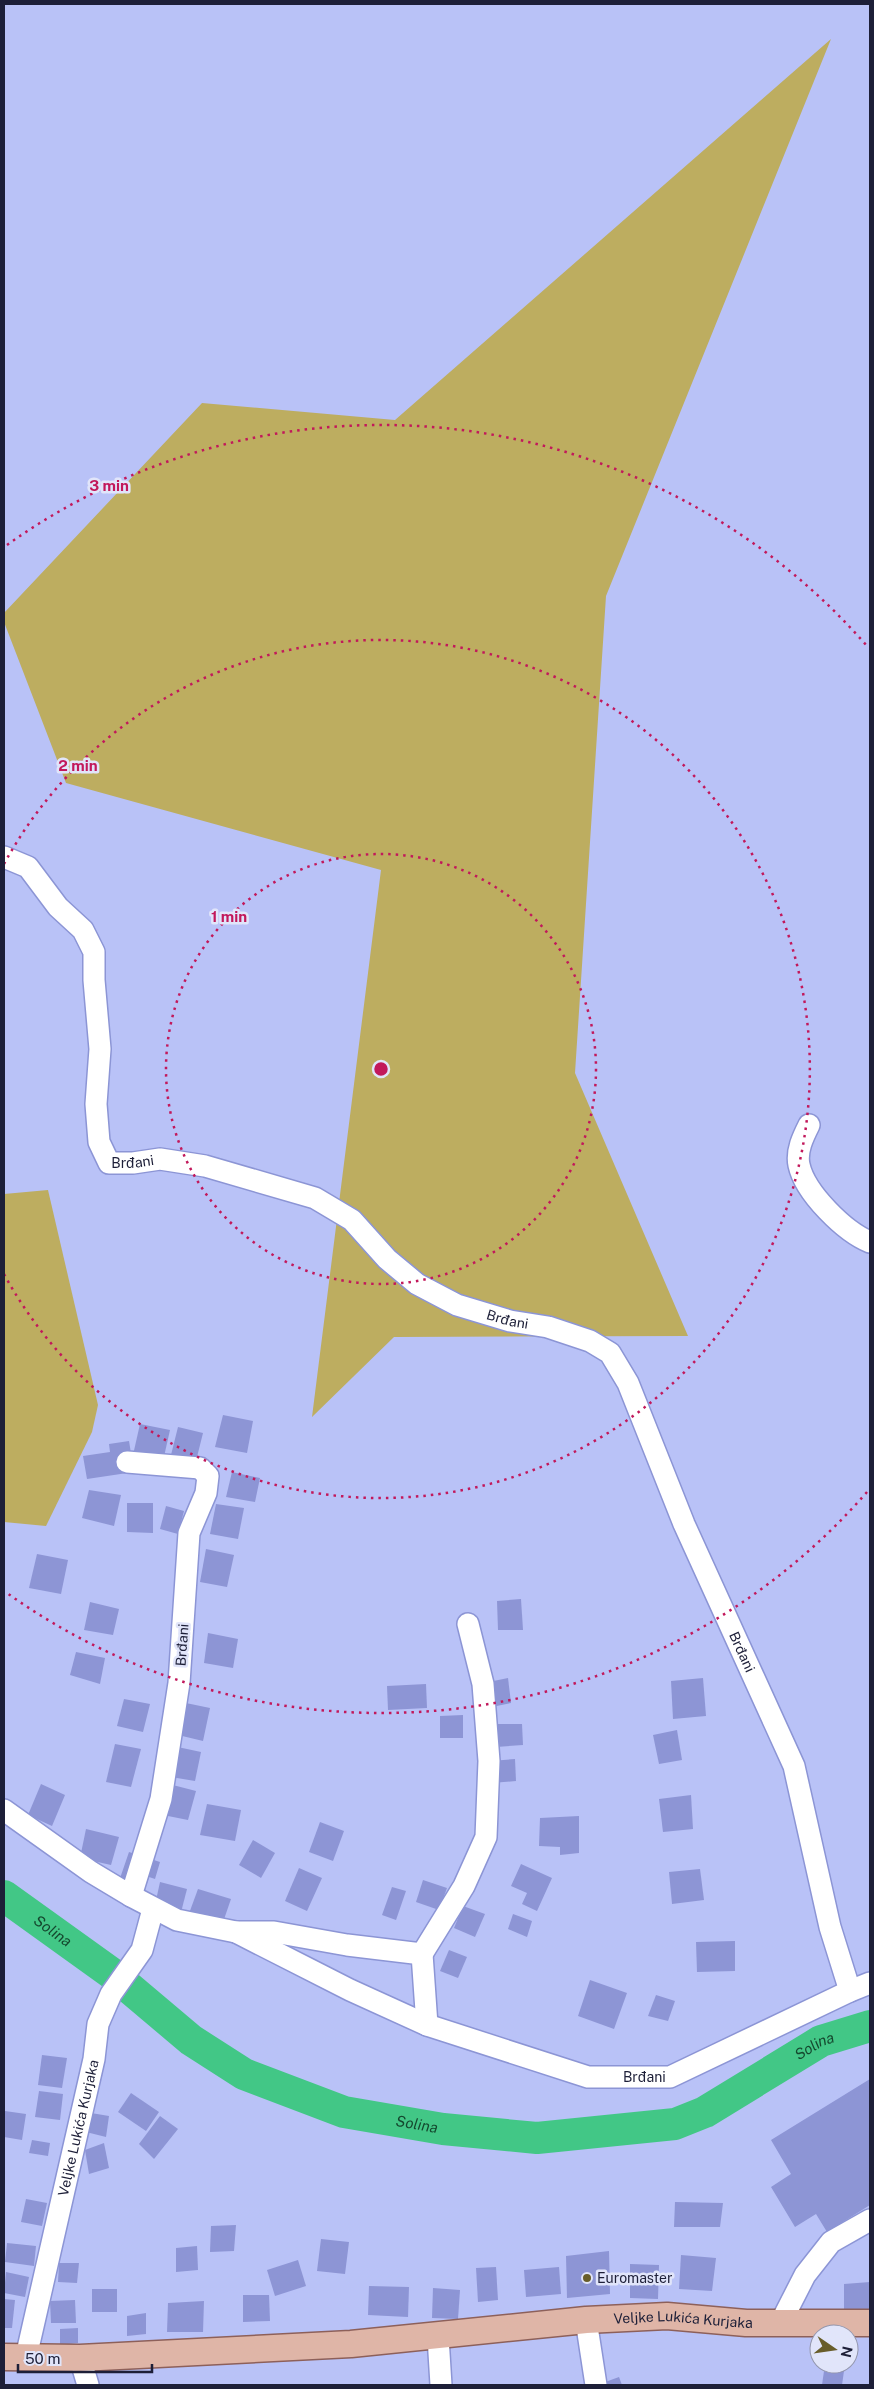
<svg xmlns="http://www.w3.org/2000/svg" width="874" height="2389" font-family="'Public Sans',sans-serif">
  <rect width="100%" height="100%" fill="#b9c2f7"/>
  <g fill="#bdad60">
    <path d="M 831,39 L 606,596 L 575,1073 L 688,1336 L 394,1337 L 312,1417 L 381,870 L 66,783 L 4,622 L 4,613 L 202,403 L 395,420 Z"/>
    <path d="M 48,1190 L 98,1405 L 92,1432 L 46,1526 L 4,1522 L 4,1194 Z"/>
  </g>
  <g fill="none" stroke-linecap="round" stroke-linejoin="round">
    <path stroke="#42c786" stroke-width="32" id="s1" d="M 4,1896 L 114,1975 L 191,2040 L 244,2074 L 344,2112 L 443,2129 L 537,2138 L 675,2124 L 705,2112 L 821,2041 L 870,2026"/>
  </g>
  <g fill="#8d95d5">
    <path d="M 223,1415 L 253,1421 L 247,1453 L 215,1447 Z"/>
    <path d="M 140,1424 L 170,1430 L 163,1461 L 133,1455 Z"/>
    <path d="M 178,1427 L 203,1433 L 195,1465 L 170,1459 Z"/>
    <path d="M 129,1441 L 134,1472 L 87,1479 L 83,1456 L 110,1452 L 109,1444 Z"/>
    <path d="M 232,1472 L 260,1478 L 255,1502 L 226,1497 Z"/>
    <path d="M 89,1490 L 121,1495 L 114,1526 L 82,1518 Z"/>
    <path d="M 127,1503 L 153,1503 L 153,1533 L 127,1532 Z"/>
    <path d="M 216,1504 L 244,1508 L 238,1539 L 210,1534 Z"/>
    <path d="M 166,1506 L 184,1511 L 178,1534 L 160,1529 Z"/>
    <path d="M 206,1549 L 234,1555 L 227,1587 L 200,1582 Z"/>
    <path d="M 37,1554 L 68,1560 L 61,1594 L 29,1588 Z"/>
    <path d="M 521,1599 L 523,1630 L 498,1630 L 497,1601 Z"/>
    <path d="M 90,1602 L 119,1609 L 113,1635 L 84,1630 Z"/>
    <path d="M 208,1633 L 238,1639 L 233,1668 L 204,1663 Z"/>
    <path d="M 76,1652 L 105,1658 L 100,1684 L 70,1675 Z"/>
    <path d="M 508,1678 L 511,1703 L 482,1709 L 479,1684 Z"/>
    <path d="M 703,1678 L 706,1716 L 673,1719 L 671,1681 Z"/>
    <path d="M 426,1684 L 427,1708 L 388,1710 L 387,1686 Z"/>
    <path d="M 124,1699 L 150,1704 L 143,1732 L 117,1726 Z"/>
    <path d="M 181,1702 L 210,1708 L 203,1741 L 174,1734 Z"/>
    <path d="M 463,1715 L 463,1738 L 440,1738 L 440,1716 Z"/>
    <path d="M 495,1724 L 522,1724 L 523,1745 L 496,1747 Z"/>
    <path d="M 677,1730 L 682,1760 L 659,1764 L 653,1735 Z"/>
    <path d="M 115,1744 L 141,1749 L 131,1787 L 106,1782 Z"/>
    <path d="M 173,1746 L 201,1752 L 195,1781 L 165,1776 Z"/>
    <path d="M 515,1759 L 516,1781 L 491,1783 L 490,1761 Z"/>
    <path d="M 165,1783 L 196,1791 L 188,1820 L 158,1814 Z"/>
    <path d="M 41,1784 L 65,1795 L 52,1826 L 28,1815 Z"/>
    <path d="M 691,1795 L 693,1829 L 663,1832 L 659,1799 Z"/>
    <path d="M 207,1804 L 241,1810 L 235,1841 L 200,1835 Z"/>
    <path d="M 579,1816 L 579,1853 L 560,1855 L 560,1847 L 539,1846 L 540,1818 Z"/>
    <path d="M 320,1822 L 344,1831 L 333,1861 L 309,1852 Z"/>
    <path d="M 86,1829 L 119,1837 L 111,1865 L 80,1858 Z"/>
    <path d="M 253,1840 L 275,1853 L 261,1878 L 239,1865 Z"/>
    <path d="M 129,1852 L 160,1862 L 155,1879 L 149,1877 L 143,1895 L 117,1887 Z"/>
    <path d="M 521,1864 L 552,1878 L 537,1911 L 522,1904 L 527,1893 L 511,1886 Z"/>
    <path d="M 299,1868 L 322,1878 L 307,1911 L 285,1901 Z"/>
    <path d="M 700,1869 L 704,1900 L 672,1904 L 669,1872 Z"/>
    <path d="M 423,1880 L 447,1888 L 439,1910 L 416,1902 Z"/>
    <path d="M 160,1882 L 187,1889 L 179,1920 L 153,1914 Z"/>
    <path d="M 392,1887 L 406,1891 L 396,1920 L 382,1915 Z"/>
    <path d="M 198,1889 L 231,1899 L 221,1928 L 187,1919 Z"/>
    <path d="M 463,1906 L 485,1914 L 475,1937 L 454,1928 Z"/>
    <path d="M 513,1914 L 532,1921 L 527,1937 L 508,1929 Z"/>
    <path d="M 735,1941 L 735,1971 L 697,1972 L 696,1942 Z"/>
    <path d="M 449,1950 L 467,1957 L 458,1978 L 440,1971 Z"/>
    <path d="M 590,1980 L 627,1993 L 614,2029 L 578,2016 Z"/>
    <path d="M 656,1995 L 675,2001 L 668,2021 L 648,2016 Z"/>
    <path d="M 42,2055 L 67,2058 L 62,2088 L 38,2085 Z"/>
    <path d="M 870,2079 L 870,2205 L 827,2232 L 816,2214 L 795,2227 L 771,2187 L 791,2174 L 771,2140 Z"/>
    <path d="M 39,2091 L 63,2094 L 60,2120 L 35,2117 Z"/>
    <path d="M 131,2093 L 159,2112 L 146,2131 L 118,2112 Z"/>
    <path d="M 5,2111 L 26,2114 L 22,2140 L 4,2137 Z"/>
    <path d="M 85,2112 L 109,2116 L 106,2137 L 82,2131 Z"/>
    <path d="M 160,2116 L 178,2129 L 154,2159 L 139,2144 Z"/>
    <path d="M 32,2140 L 50,2143 L 48,2156 L 29,2153 Z"/>
    <path d="M 104,2143 L 109,2168 L 89,2174 L 85,2150 Z"/>
    <path d="M 26,2199 L 47,2203 L 42,2226 L 21,2222 Z"/>
    <path d="M 675,2202 L 723,2203 L 720,2227 L 674,2227 Z"/>
    <path d="M 236,2225 L 234,2251 L 210,2252 L 211,2226 Z"/>
    <path d="M 321,2239 L 349,2242 L 345,2274 L 317,2271 Z"/>
    <path d="M 7,2243 L 36,2246 L 34,2266 L 5,2262 Z"/>
    <path d="M 197,2246 L 198,2270 L 176,2272 L 176,2248 Z"/>
    <path d="M 609,2251 L 610,2294 L 567,2298 L 566,2256 Z"/>
    <path d="M 681,2255 L 716,2258 L 712,2291 L 679,2289 Z"/>
    <path d="M 298,2260 L 306,2286 L 275,2296 L 267,2270 Z"/>
    <path d="M 59,2263 L 79,2263 L 77,2283 L 58,2282 Z"/>
    <path d="M 630,2264 L 659,2265 L 658,2299 L 630,2298 Z"/>
    <path d="M 496,2267 L 498,2300 L 478,2302 L 476,2268 Z"/>
    <path d="M 559,2267 L 561,2294 L 526,2297 L 524,2270 Z"/>
    <path d="M 6,2272 L 29,2277 L 25,2297 L 4,2293 Z"/>
    <path d="M 870,2282 L 870,2312 L 844,2314 L 844,2284 Z"/>
    <path d="M 369,2286 L 409,2287 L 408,2317 L 368,2315 Z"/>
    <path d="M 433,2288 L 460,2290 L 458,2319 L 432,2318 Z"/>
    <rect x="92" y="2289" width="25" height="23"/>
    <path d="M 243,2295 L 269,2295 L 270,2321 L 243,2322 Z"/>
    <path d="M 4,2299 L 15,2300 L 12,2328 L 4,2328 Z"/>
    <path d="M 75,2300 L 76,2323 L 51,2323 L 50,2301 Z"/>
    <path d="M 204,2301 L 203,2332 L 167,2332 L 168,2303 Z"/>
    <path d="M 146,2313 L 146,2334 L 127,2336 L 127,2316 Z"/>
    <path d="M 78,2328 L 78,2343 L 60,2345 L 60,2329 Z"/>
    <path d="M 825,2364 L 845,2364 L 842,2385 L 822,2385 Z"/>
    <path d="M 619,2377 L 622,2385 L 597,2385 Z"/>
  </g>
  <g fill="none" stroke-linecap="round" stroke-linejoin="round">
    <g stroke="#8c95d5" stroke-width="24">
      <g id="minor">
        <path id="s2" d="M 4,857 L 28,867 L 58,907 L 83,930 L 94,952 L 94,980 L 100,1049 L 96,1104 L 99,1142 L 109,1163 L 133,1163 L 160,1159 L 205,1166 L 315,1198 L 352,1220 L 387,1259 L 417,1284 L 457,1305 L 510,1321 L 548,1327 L 590,1341 L 610,1353 L 628,1383 L 684,1524 L 794,1766 L 830,1927 L 850,1991"/>
        <path d="M 809,1125 C 803,1137 796,1151 799,1165 C 805,1193 845,1232 870,1242"/>
        <path d="M 127,1462 L 200,1468 L 208,1476 L 206,1493 L 189,1533 L 179,1683 L 161,1799 L 131,1896"/>
        <path d="M 4,1810 L 91,1872 L 131,1896 L 177,1920 L 236,1932 L 274,1932 L 347,1945 L 422,1954 L 427,2025"/>
        <path id="s3" d="M 236,1932 L 350,1990 L 427,2025 L 588,2077 L 670,2077 L 850,1991 L 870,1983"/>
        <path d="M 422,1954 L 464,1886 L 486,1837 L 489,1761 L 483,1684 L 468,1624"/>
        <path d="M 586,2320 L 596,2385"/>
        <path d="M 780,2324 L 805,2275 L 831,2242 L 870,2220"/>
        <path d="M 438,2337 L 441,2385"/>
        <path id="s4" d="M 26,2357 L 94,2059 L 98,2024 L 111,1994 L 142,1950 L 153,1909"/>
        <path d="M 80,2358 L 88,2385"/>
      </g>
    </g>
    <g stroke="#8d605a" stroke-width="29">
      <g id="major">
        <path id="s5" d="M 4,2357 L 80,2358 L 351,2344 L 586,2320 L 667,2316 L 746,2323 L 870,2323"/>
      </g>
    </g>
    <use href="#minor" stroke="#fff" stroke-width="21"/>
    <use href="#major" stroke="#dfb5a7" stroke-width="26"/>
  </g>
  <g fill="none" stroke="#c2185b" stroke-width="2.5" stroke-dasharray="2.5 5">
    <circle cx="381" cy="1069" r="215"/>
    <path d="M4 864A429 429 0 1 1 4 1274"/>
    <path d="M867 1492A644 644 0 0 1 7 1593M7 545A644 644 0 0 1 867 646"/>
  </g>
  <circle fill="#685d2a" stroke="#e1e5fa" stroke-width="2" cx="587" cy="2278" r="5"/>
  <g text-anchor="middle" stroke-width="5" stroke-linejoin="round" paint-order="stroke">
    <g font-size="14" fill="#1d1f38" stroke="#e1e5fa">
      <text dy="5" stroke="none"><textPath href="#s2" startOffset="372">Brđani</textPath></text>
      <text dy="5" stroke="none"><textPath href="#s2" startOffset="792">Brđani</textPath></text>
      <text transform="translate(182 1645) rotate(-86)" y="5">Brđani</text>
      <text dy="5" stroke="none"><textPath href="#s2" startOffset="1228">Brđani</textPath></text>
      <text dy="5" stroke="none"><textPath href="#s3" startOffset="438">Brđani</textPath></text>
      <text dy="5" stroke="none"><textPath href="#s4" startOffset="235">Veljke Lukića Kurjaka</textPath></text>
      <text dy="5" stroke="none"><textPath href="#s5" startOffset="681">Veljke Lukića Kurjaka</textPath></text>
    </g>
    <g font-size="14" fill="#1d1f38" stroke="#e1e5fa" text-anchor="start">
      <text x="597" y="2283">Euromaster</text>
    </g>
    <g font-size="15" font-style="italic" fill="#15492f" stroke="#e1e5fa">
      <text dy="5" stroke="none"><textPath href="#s1" startOffset="60">Solina</textPath></text>
      <text dy="5" stroke="none"><textPath href="#s1" startOffset="900">Solina</textPath></text>
      <text dy="5" stroke="none"><textPath href="#s1" startOffset="480">Solina</textPath></text>
    </g>
  </g>
  <circle cx="381" cy="1069" r="8" fill="#c2185b" stroke="#e1e5fa" stroke-width="2.5"/>
  <g font-size="15" text-anchor="middle" font-weight="bold" fill="#c2185b" stroke="#e1e5fa" stroke-width="5" stroke-linejoin="round" paint-order="stroke">
    <text x="109" y="491">3 min</text>
    <text x="78" y="771">2 min</text>
    <text x="229" y="922">1 min</text>
  </g>
  <rect width="874" height="2389" fill="none" stroke="#1d1f38" stroke-width="10"/>
  <g transform="translate(834 2349) rotate(103)"><circle r="24" fill="#e1e5fa" stroke="#9396ac"/>
  <path d="M0-4L9 19L0 12L-9 19Z" fill="#685d2a"/>
  <text y="-8" font-size="14" font-weight="bold" text-anchor="middle" fill="#1d1f38">N</text>
  </g>
  <path d="M18 2364v8h134v-8" fill="none" stroke="#1d1f38" stroke-width="2.5"/>
  <text x="25" y="2364" font-size="15" fill="#1d1f38" stroke="#e1e5fa" stroke-width="4" paint-order="stroke">50 m</text>
</svg>
